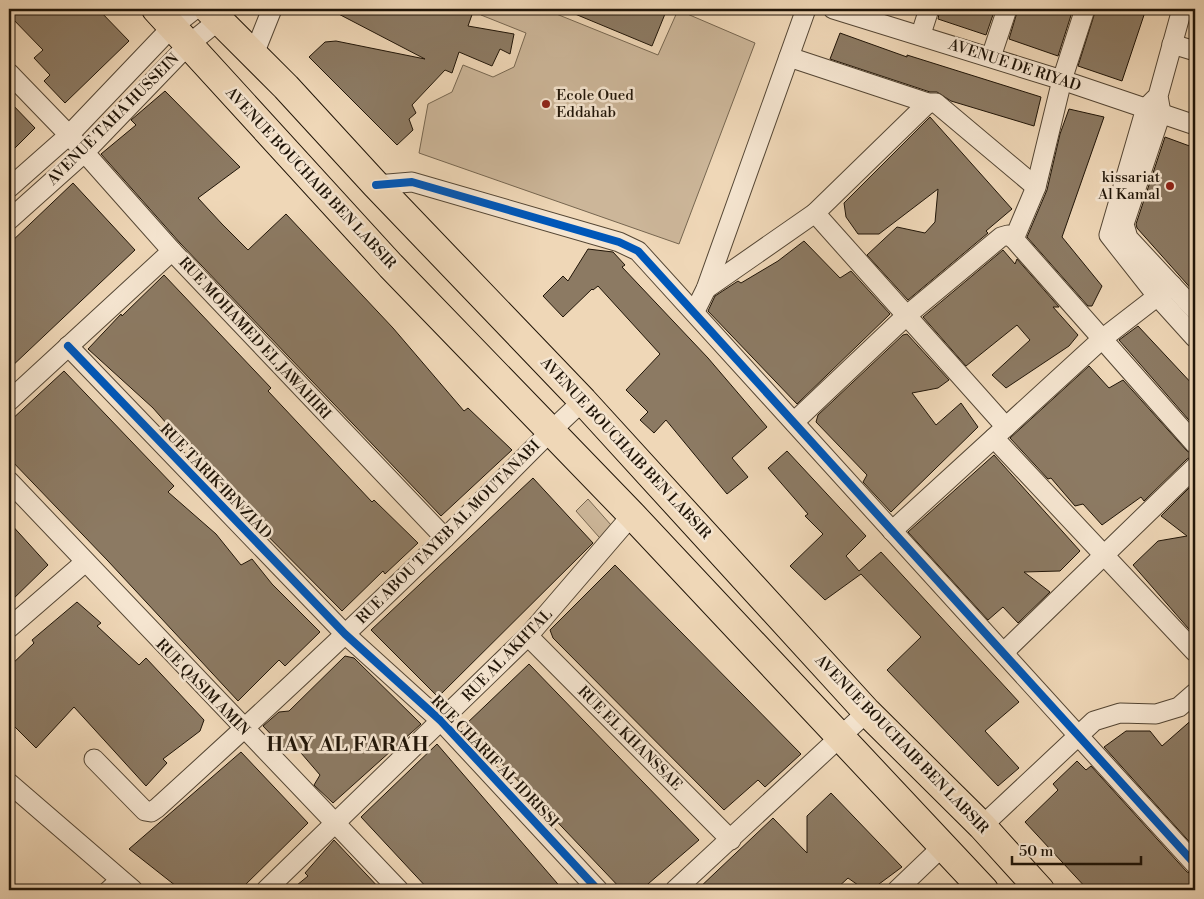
<svg xmlns="http://www.w3.org/2000/svg" width="1204" height="899" font-family="'Libre Bodoni',serif">
  <rect width="100%" height="100%" fill="#efd7b7"/>
  <filter id="stains"><feTurbulence type="fractalNoise" baseFrequency=".004" numOctaves="4"/><feColorMatrix values="0 0 0 0 .2 0 0 0 0 .09 0 0 0 0 .02 0 0 0 .5 -.17"/></filter>
  <radialGradient id="worn" r=".72"><stop offset=".6" stop-color="#630" stop-opacity="0"/><stop offset="1" stop-color="#630" stop-opacity=".3"/></radialGradient>
  <g fill="#ccb699" stroke="#766650">
    <path d="M 484,9 L 544,9 L 658,55 L 678,10 L 755,43 L 679,244 L 419,153 L 428,104 L 452,92 L 463,65 L 493,77 L 514,67 L 526,33 L 481,15 Z"/>
    <path d="M 588,499 L 619,534 L 606,545 L 576,511 Z"/>
  </g>
  <g fill="#8c7a63" stroke="#201508">
    <path d="M 9,9 L 98,9 L 129,41 L 65,103 L 44,81 L 50,75 L 34,58 L 43,50 L 9,15 Z"/>
    <path d="M 329,9 L 474,9 L 468,26 L 514,34 L 510,54 L 500,49 L 492,66 L 459,52 L 452,73 L 445,70 L 412,105 L 416,113 L 409,119 L 413,130 L 397,145 L 309,57 L 325,42 L 336,41 L 425,59 Z"/>
    <path d="M 563,9 L 667,9 L 652,46 Z"/>
    <path d="M 940,9 L 995,9 L 986,35 L 938,19 Z"/>
    <path d="M 1018,9 L 1073,9 L 1058,56 L 1009,39 Z"/>
    <path d="M 1096,9 L 1146,9 L 1122,81 L 1078,66 Z"/>
    <path d="M 840,33 L 907,57 L 907,55 L 1041,97 L 1034,126 L 951,101 L 937,92 L 930,92 L 830,59 Z"/>
    <path d="M 165,91 L 240,167 L 198,198 L 222,224 L 248,250 L 286,214 L 393,328 L 464,411 L 468,408 L 512,450 L 441,516 L 180,243 L 101,154 L 136,125 L 131,120 Z"/>
    <path d="M 9,101 L 35,128 L 9,154 Z"/>
    <path d="M 1069,109 L 1104,117 L 1062,237 L 1102,286 L 1092,306 L 1088,306 L 1027,237 L 1047,190 L 1060,134 Z"/>
    <path d="M 930,117 L 1012,209 L 986,231 L 988,233 L 908,300 L 867,255 L 897,227 L 925,233 L 935,222 L 938,189 L 879,234 L 858,234 L 846,217 L 844,203 Z"/>
    <path d="M 1165,137 L 1195,148 L 1195,293 L 1137,228 L 1136,224 Z"/>
    <path d="M 73,183 L 135,250 L 9,369 L 9,244 Z"/>
    <path d="M 804,241 L 840,278 L 851,271 L 890,314 L 797,404 L 708,311 L 715,296 L 738,281 L 741,283 L 778,261 Z"/>
    <path d="M 588,249 L 613,252 L 625,265 L 622,267 L 708,358 L 767,427 L 732,458 L 748,477 L 727,494 L 666,420 L 654,433 L 640,420 L 648,412 L 626,390 L 660,354 L 598,286 L 593,290 L 592,289 L 563,317 L 543,296 L 563,276 L 568,281 Z"/>
    <path d="M 1003,250 L 1015,264 L 1017,259 L 1059,307 L 1053,307 L 1078,335 L 1069,346 L 1006,388 L 992,375 L 1030,340 L 1017,325 L 966,366 L 923,317 Z"/>
    <path d="M 164,275 L 271,388 L 268,391 L 372,502 L 374,500 L 418,543 L 385,574 L 383,571 L 342,611 L 235,503 L 200,453 L 196,457 L 153,408 L 88,349 L 121,314 L 122,316 Z"/>
    <path d="M 1138,326 L 1195,387 L 1195,427 L 1119,340 Z"/>
    <path d="M 907,334 L 949,380 L 938,388 L 912,393 L 936,425 L 961,403 L 978,427 L 891,512 L 863,482 L 867,475 L 816,422 L 818,415 L 903,335 Z"/>
    <path d="M 1089,366 L 1109,388 L 1123,380 L 1187,451 L 1195,455 L 1187,459 L 1144,501 L 1141,497 L 1102,525 L 1083,504 L 1075,506 L 1051,478 L 1048,479 L 1010,438 Z"/>
    <path d="M 64,371 L 174,486 L 168,492 L 216,534 L 241,565 L 252,559 L 272,584 L 320,632 L 285,666 L 279,660 L 238,701 L 108,561 L 9,458 L 9,422 Z"/>
    <path d="M 787,451 L 866,536 L 846,556 L 859,571 L 881,552 L 1019,702 L 985,731 L 1019,768 L 998,786 L 887,670 L 921,637 L 861,574 L 825,600 L 790,566 L 823,534 L 805,516 L 808,514 L 768,468 Z"/>
    <path d="M 994,455 L 1080,551 L 1060,571 L 1024,572 L 1050,592 L 1018,623 L 1003,607 L 988,620 L 908,532 Z"/>
    <path d="M 533,478 L 593,543 L 438,697 L 371,630 Z"/>
    <path d="M 1195,482 L 1195,636 L 1133,565 L 1158,541 L 1187,536 L 1161,516 Z"/>
    <path d="M 9,522 L 48,565 L 9,603 Z"/>
    <path d="M 615,565 L 801,754 L 765,787 L 758,780 L 724,810 L 553,638 L 550,630 Z"/>
    <path d="M 77,602 L 101,623 L 97,626 L 139,665 L 146,658 L 204,720 L 200,731 L 163,759 L 167,763 L 146,786 L 74,707 L 36,748 L 9,721 L 9,667 L 34,643 L 32,640 Z"/>
    <path d="M 345,656 L 354,658 L 421,724 L 333,803 L 314,785 L 320,775 L 295,746 L 283,747 L 263,726 L 279,712 L 289,711 Z"/>
    <path d="M 529,664 L 699,840 L 641,890 L 622,890 L 465,725 Z"/>
    <path d="M 1195,717 L 1195,848 L 1104,747 L 1126,731 L 1150,731 L 1162,746 Z"/>
    <path d="M 437,744 L 563,890 L 429,890 L 361,817 Z"/>
    <path d="M 241,752 L 308,823 L 240,890 L 181,890 L 129,849 Z"/>
    <path d="M 1077,761 L 1086,770 L 1091,766 L 1187,872 L 1195,875 L 1195,880 L 1184,890 L 1088,890 L 1025,822 L 1058,790 L 1053,784 Z"/>
    <path d="M 831,793 L 902,867 L 871,890 L 865,890 L 848,878 L 835,890 L 697,890 L 773,818 L 807,853 L 807,816 Z"/>
    <path d="M 334,840 L 381,890 L 291,890 L 308,876 L 305,873 Z"/>
  </g>
  <g fill="none" stroke-linecap="round" stroke-linejoin="round">
    <g stroke="#544634" stroke-width="11">
      <path id="service" d="M 102,890 L 117,876"/>
    </g>
    <g stroke="#544634" stroke-width="21">
      <g id="minor">
        <path d="M 833,9 L 1062,80 L 1195,125"/>
        <path d="M 1182,9 L 1158,96 L 1161,113 L 1124,224 L 1128,238 L 1195,310"/>
        <path d="M 921,34 L 929,9"/>
        <path d="M 1172,44 L 1195,51"/>
        <path d="M 254,54 L 272,9"/>
        <path d="M 789,57 L 928,103 L 936,103 L 1036,187"/>
        <path d="M 991,57 L 1007,9"/>
        <path d="M 9,73 L 69,135 L 172,251 L 445,538"/>
        <path d="M 1155,99 L 1146,108 L 1109,235 L 1157,296 L 1195,338"/>
        <path d="M 376,185 L 412,182 L 619,242 L 638,251 L 1195,864"/>
        <path d="M 9,188 L 69,135 L 172,27 L 195,9"/>
        <path d="M 815,213 L 1006,427"/>
        <path d="M 9,220 L 84,153 L 188,45 L 219,20"/>
        <path d="M 1014,239 L 1036,187 L 1062,80 L 1085,9"/>
        <path d="M 706,289 L 815,213 L 928,103"/>
        <path d="M 695,311 L 706,289 L 806,9"/>
        <path d="M 68,346 L 345,634 L 441,721 L 598,890"/>
        <path d="M 9,401 L 172,251"/>
        <path d="M 794,422 L 906,316 L 1001,237 L 1008,235 L 1014,239 L 1195,444"/>
        <path d="M 994,438 L 1195,652"/>
        <path d="M 9,481 L 399,890"/>
        <path d="M 892,531 L 1102,339 L 1172,285"/>
        <path d="M 9,628 L 84,563"/>
        <path d="M 528,636 L 731,840"/>
        <path d="M 1004,652 L 1195,467"/>
        <path d="M 94,759 L 145,811 L 151,812 L 157,808 C 254,720 350,631 443,540 C 490,494 534,445 583,401"/>
        <path d="M 9,783 L 133,890"/>
        <path d="M 982,826 L 1094,721 L 1120,713 L 1156,714 L 1179,707 L 1195,693"/>
        <path d="M 266,890 L 528,636 L 632,515"/>
        <path d="M 675,890 L 867,712"/>
        <path d="M 897,890 L 943,846"/>
      </g>
    </g>
    <g stroke="#201508" stroke-width="30">
      <g id="primary">
        <path d="M 156,9 L 391,266 L 632,515 L 984,890"/>
        <path d="M 208,9 L 286,87 L 376,185 L 583,401 L 867,712 L 982,826 L 1040,890"/>
      </g>
    </g>
    <use href="#service" stroke="#f5e5d0" stroke-width="9"/>
    <use href="#minor" stroke="#f5e5d0" stroke-width="19"/>
    <use href="#primary" stroke="#efd7b7" stroke-width="28"/>
    <g stroke="#f5e5d0" stroke-width="11">
      <g id="cycleway">
        <path d="M 376,185 L 412,182 L 619,242 L 638,251 L 1195,864"/>
        <path d="M 68,346 L 345,634 L 441,721 L 598,890"/>
      </g>
    </g>
    <use href="#cycleway" stroke="#0057b8" stroke-width="8"/>
  </g>
  <g fill="#8f2418" stroke="#f5e5d0" stroke-width="2">
    <circle cx="546" cy="104" r="5"/>
    <circle cx="1170" cy="186" r="5"/>
  </g>
  <g text-anchor="middle" stroke-width="5" stroke-linejoin="round" paint-order="stroke">
    <g font-size="15" fill="#201508" stroke="#f5e5d0">
      <text transform="translate(1015 65) rotate(18)" y="5">AVENUE DE RIYAD</text>
      <text transform="translate(113 119) rotate(-45)" y="5">AVENUE TAHA HUSSEIN</text>
      <text transform="translate(311 178) rotate(47)" y="5">AVENUE BOUCHAIB BEN LABSIR</text>
      <text transform="translate(255 338) rotate(47)" y="5">RUE MOHAMED EL JAWAHIRI</text>
      <text transform="translate(626 448) rotate(47)" y="5">AVENUE BOUCHAIB BEN LABSIR</text>
      <text transform="translate(216 481) rotate(46)" y="5">RUE TARIK IBN ZIAD</text>
      <text transform="translate(448 532) rotate(-45)" y="5">RUE ABOU TAYEB AL MOUTANABI</text>
      <text transform="translate(507 655) rotate(-46)" y="5">RUE AL AKHTAL</text>
      <text transform="translate(203 687) rotate(46)" y="5">RUE QASIM AMIN</text>
      <text transform="translate(630 738) rotate(45)" y="5">RUE EL KHANSSAE</text>
      <text transform="translate(902 744) rotate(46)" y="5">AVENUE BOUCHAIB BEN LABSIR</text>
      <text transform="translate(495 761) rotate(46)" y="5">RUE CHARIF AL IDRISSI</text>
    </g>
    <g font-size="15" fill="#201508" stroke="#f5e5d0" text-anchor="start">
      <text x="556" y="100">Ecole Oued<tspan x="556" dy="17">Eddahab</tspan></text>
      <text x="1160" y="182" text-anchor="end">kissariat<tspan x="1160" dy="17">Al Kamal</tspan></text>
    </g>
    <g font-size="20" font-weight="bold" letter-spacing="1" fill="#201508" stroke="#f5e5d0">
      <text x="348" y="751">HAY AL FARAH</text>
    </g>
  </g>
  <rect width="1204" height="899" fill="none" stroke="#efd7b7" stroke-width="30"/>
  <rect x="10" y="10" width="1184" height="879" fill="none" stroke="#201508" stroke-width="2.5"/>
  <rect x="15" y="15" width="1174" height="869" fill="none" stroke="#201508"/>
  <path d="M1012 856v8h129v-8" fill="none" stroke="#201508" stroke-width="2.5"/>
  <text x="1019" y="856" font-size="15" fill="#201508" stroke="#f5e5d0" stroke-width="4" paint-order="stroke">50 m</text>
  <rect width="100%" height="100%" filter="url(#stains)"/>
  <rect width="100%" height="100%" fill="url(#worn)"/>
</svg>
